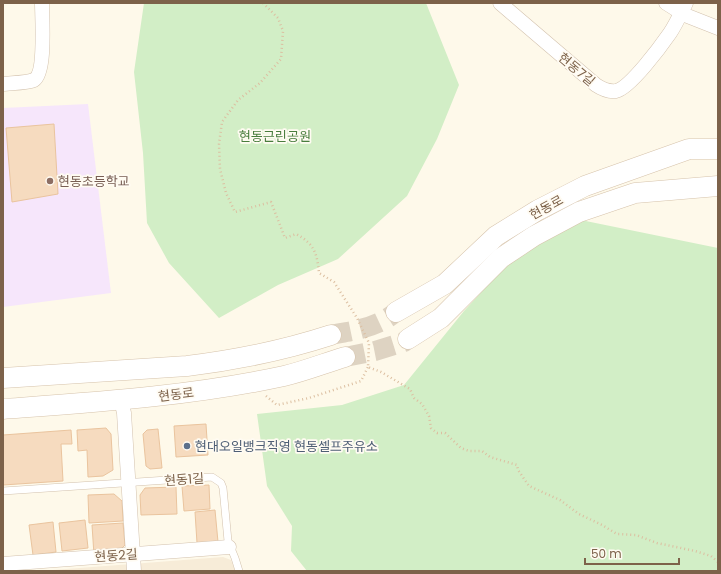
<svg xmlns="http://www.w3.org/2000/svg" width="721" height="574" font-family="Poppins,'Noto Sans KR',sans-serif">
  <rect width="100%" height="100%" fill="#fef9ea"/>
  <path fill="#f7ecd8" d="M 223,557 L 231,560 L 235,571 L 40,571 Z"/>
  <path fill="#f6e6fb" d="M 88,104 L 111,293 L 3,307 L 3,108 Z"/>
  <g fill="#d2eec6">
    <path d="M 144,3 L 426,3 L 459,85 L 437,139 L 407,196 L 338,259 L 278,285 L 219,318 L 169,263 L 147,223 L 143,153 L 134,72 Z"/>
    <path d="M 571,218 L 718,248 L 718,571 L 307,571 L 291,551 L 292,526 L 267,486 L 257,414 L 342,405 L 404,385 L 464,311 L 514,257 Z"/>
  </g>
  <g fill="#f6dbbf" stroke="#eac49e">
    <path d="M 54,124 L 58,194 L 12,202 L 6,128 Z"/>
    <path d="M 206,424 L 208,455 L 176,457 L 174,426 Z"/>
    <path d="M 106,428 L 111,434 L 113,470 L 103,476 L 88,477 L 87,450 L 78,451 L 77,430 Z"/>
    <path d="M 158,429 L 162,468 L 150,469 L 146,466 L 143,434 L 147,430 Z"/>
    <path d="M 71,430 L 72,444 L 61,444 L 63,481 L 3,485 L 3,435 Z"/>
    <path d="M 209,485 L 210,509 L 184,511 L 182,486 Z"/>
    <path d="M 176,487 L 177,514 L 141,515 L 140,495 L 145,488 Z"/>
    <path d="M 114,494 L 122,501 L 123,521 L 89,523 L 88,495 Z"/>
    <path d="M 215,510 L 218,542 L 197,543 L 195,512 Z"/>
    <path d="M 85,520 L 88,548 L 62,551 L 59,523 Z"/>
    <path d="M 53,522 L 56,552 L 33,555 L 29,525 Z"/>
    <path d="M 123,523 L 125,545 L 117,553 L 94,555 L 92,525 Z"/>
  </g>
  <g fill="none" stroke-linecap="round" stroke-linejoin="round">
    <g stroke="#ded3c2" stroke-width="20" stroke-dasharray="20 10" stroke-linecap="butt">
      <path d="M 331,335 C 356,330 376,328 396,312"/>
      <path d="M 345,357 L 375,351 L 404,342 L 408,339"/>
    </g>
    <g stroke="#d3c2ae" stroke-width="8">
      <path id="lane" d="M 3,491 L 212,477 L 221,483 L 223,488 L 228,541 L 235,558 L 239,571"/>
    </g>
    <g stroke="#d3c2ae" stroke-width="15">
      <g id="street">
        <path d="M 500,3 L 596,85 C 602,89 608,92 616,91 C 630,88 661,46 670,33 C 676,24 681,13 686,3"/>
        <path d="M 666,3 L 685,15 L 718,28"/>
        <path d="M 3,84 C 11,83 27,83 34,80 C 46,73 42,17 42,3"/>
        <path d="M 121,400 L 124,413 L 134,571"/>
        <path d="M 3,564 L 229,547"/>
      </g>
    </g>
    <g stroke="#d6c3ab" stroke-width="21">
      <g id="secondary">
        <path d="M 396,312 L 445,284 L 496,236 L 538,210 L 585,186 L 689,149 L 718,149"/>
        <path d="M 408,339 L 441,318 L 501,258 L 534,236 L 579,212 L 635,193 L 718,186"/>
        <path d="M 3,378 L 187,366 C 236,360 285,350 331,335"/>
        <path d="M 3,409 C 97,402 191,396 284,376 C 305,371 325,363 345,357"/>
      </g>
    </g>
    <g stroke="#dcbfa1" stroke-width="2.5" stroke-dasharray="1 3" stroke-linecap="butt">
      <path d="M 263,3 L 278,18 L 283,31 L 281,59 L 260,83 L 238,100 L 222,122 L 219,144 L 220,169 L 226,193 L 235,212 L 271,202 L 285,238 L 296,234 C 315,244 317,254 319,273 L 334,282 L 357,318 L 369,343 L 368,367 L 381,372 L 410,389 L 414,398 L 422,404 L 429,416 L 431,428 L 437,433 L 445,433 L 461,448 L 469,451 L 482,451 L 490,457 L 517,465 L 518,470 L 529,486 L 560,500 L 579,514 L 602,525 L 617,534 L 636,535 L 657,543 L 695,551 L 711,556 L 718,562"/>
      <path d="M 266,396 L 277,405 L 309,398 L 361,381 L 368,367"/>
    </g>
    <use href="#lane" stroke="#fff" stroke-width="7"/>
    <use href="#street" stroke="#fff" stroke-width="14"/>
    <use href="#secondary" stroke="#fff" stroke-width="20"/>
  </g>
  <circle fill="#8d6e63" stroke="#fffbf2" stroke-width="1.5" cx="50" cy="181" r="4"/>
  <circle fill="#5c6f8a" stroke="#fffbf2" stroke-width="1.5" cx="187" cy="446" r="4"/>
  <g text-anchor="middle" stroke-width="3.5" stroke-linejoin="round" paint-order="stroke">
    <g font-size="13" fill="#7d624a" stroke="#fffbf2">
      <text transform="translate(577 69) rotate(40)" y="5">현동7길</text>
      <text transform="translate(546 207) rotate(-29)" y="5">현동로</text>
      <text transform="translate(176 394) rotate(-7)" y="5">현동로</text>
      <text transform="translate(184 479) rotate(-4)" y="5">현동1길</text>
      <text transform="translate(116 555) rotate(-4)" y="5">현동2길</text>
    </g>
    <g font-size="13" fill="#497d3d" stroke="#fffbf2">
      <text x="275" y="141">현동근린공원</text>
    </g>
    <g font-size="13" fill="#785e54" stroke="#fffbf2" text-anchor="start">
      <text x="58" y="186">현동초등학교</text>
    </g>
    <g font-size="13" fill="#4e5e75" stroke="#fffbf2" text-anchor="start">
      <text x="195" y="451">현대오일뱅크직영 현동셀프주유소</text>
    </g>
  </g>
  <rect width="721" height="574" fill="none" stroke="#7d624a" stroke-width="8"/>
  <path d="M585 558v6h94v-6" fill="none" stroke="#7d624a" stroke-width="2"/>
  <text x="591" y="558" font-size="12" fill="#7d624a" stroke="#fffbf2" stroke-width="3" paint-order="stroke">50 m</text>
</svg>
